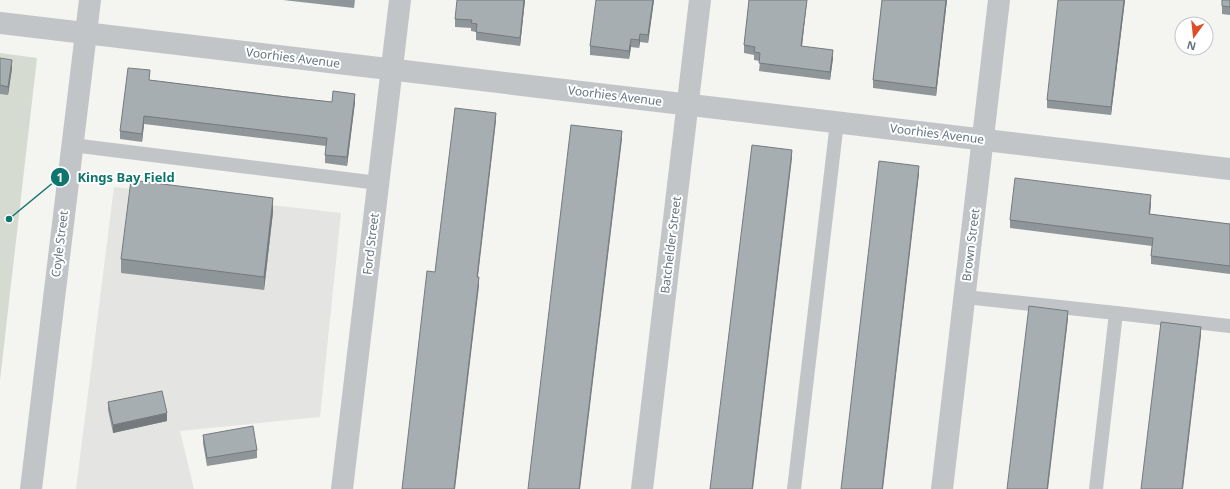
<svg xmlns="http://www.w3.org/2000/svg" width="1230" height="489" font-family="'Noto Sans',sans-serif">
  <rect width="100%" height="100%" fill="#f4f4f0"/>
  <path fill="#e4e5e3" d="M 114,187 L 341,213 L 320,417 L 180,431 L 194,489 L 76,489 Z"/>
  <path fill="#d5dbd1" d="M 0,53 L 37,58 L 0,380 Z"/>
  <g fill="none" stroke-linecap="round" stroke-linejoin="round">
    <g stroke="#c2c5c8" stroke-width="14">
      <path d="M 72,145 L 378,183"/>
      <path d="M 965,297 L 1116,313"/>
      <path d="M 794,489 L 837,122"/>
      <path d="M 1096,489 L 1116,313 L 1230,326"/>
    </g>
    <g stroke="#c2c5c8" stroke-width="22">
      <path d="M 0,23 L 1230,169"/>
      <path d="M 31,489 L 90,0"/>
      <path d="M 342,489 L 400,0"/>
      <path d="M 642,489 L 700,0"/>
      <path d="M 942,489 L 999,0"/>
    </g>
  </g>
  <g fill="#8f9699">
    <path d="M 283,0 L 355,0 L 354,8 Z"/>
    <path d="M 525,0 L 520,46 L 476,40 L 476,32 L 471,31 L 471,28 L 455,27 L 455,19 Z"/>
    <path d="M 654,0 L 648,43 L 640,42 L 639,48 L 631,47 L 629,59 L 590,55 L 590,46 Z"/>
    <path d="M 749,0 L 807,0 L 802,46 L 833,58 L 830,80 L 759,71 L 760,61 L 754,60 L 754,55 L 744,53 L 744,45 Z"/>
    <path d="M 882,0 L 947,0 L 936,96 L 873,88 L 873,80 Z"/>
    <path d="M 1125,0 L 1111,115 L 1047,108 L 1047,100 Z"/>
    <path d="M 1230,0 L 1230,15 L 1222,14 L 1222,6 Z"/>
    <path d="M 0,58 L 12,68 L 8,95 L 0,94 Z"/>
    <path d="M 150,80 L 332,102 L 355,102 L 347,166 L 325,163 L 325,155 L 326,146 L 144,124 L 142,142 L 120,139 L 120,131 Z"/>
    <path d="M 1151,203 L 1150,214 L 1230,224 L 1230,274 L 1151,264 L 1151,256 L 1152,246 L 1010,228 L 1010,220 Z"/>
    <path d="M 273,212 L 264,290 L 121,273 L 121,259 Z"/>
    <path d="M 108,402 L 167,421 L 113,433 L 108,410 Z"/>
    <path d="M 203,435 L 257,450 L 257,458 L 207,466 L 203,443 Z"/>
  </g>
  <g fill="#747a7d">
    <path d="M 524,0 L 525,0 L 520,46 L 520,38 Z"/>
    <path d="M 653,0 L 654,0 L 648,43 L 648,35 Z"/>
    <path d="M 807,0 L 801,54 L 801,46 Z"/>
    <path d="M 946,0 L 947,0 L 936,96 L 936,88 Z"/>
    <path d="M 1124,0 L 1125,0 L 1111,115 L 1111,107 Z"/>
    <path d="M 640,34 L 640,42 L 639,48 L 639,40 Z"/>
    <path d="M 631,39 L 631,47 L 629,59 L 629,51 Z"/>
    <path d="M 833,50 L 833,58 L 830,80 L 830,72 Z"/>
    <path d="M 12,60 L 12,68 L 8,95 L 8,87 Z"/>
    <path d="M 355,94 L 355,102 L 347,166 L 347,157 Z"/>
    <path d="M 496,113 L 496,121 L 477,285 L 477,277 Z"/>
    <path d="M 144,116 L 144,124 L 142,142 L 142,134 Z"/>
    <path d="M 622,131 L 622,139 L 580,489 L 579,489 Z"/>
    <path d="M 792,150 L 792,158 L 753,489 L 752,489 Z"/>
    <path d="M 919,166 L 919,174 L 883,489 L 882,489 Z"/>
    <path d="M 1151,195 L 1151,203 L 1149,222 L 1149,214 Z"/>
    <path d="M 273,198 L 273,212 L 264,290 L 264,277 Z"/>
    <path d="M 479,277 L 479,286 L 455,489 L 454,489 Z"/>
    <path d="M 1068,311 L 1068,319 L 1048,489 L 1047,489 Z"/>
    <path d="M 1201,327 L 1201,335 L 1183,489 L 1182,489 Z"/>
    <path d="M 167,413 L 167,421 L 113,433 L 113,425 Z"/>
  </g>
  <g fill="#a6aeb2" stroke="#747a7d">
    <path d="M 457,0 L 524,0 L 520,38 L 476,32 L 477,24 L 471,23 L 472,20 L 455,19 Z"/>
    <path d="M 596,0 L 653,0 L 648,35 L 640,34 L 639,40 L 631,39 L 629,51 L 590,46 Z"/>
    <path d="M 749,0 L 807,0 L 801,46 L 833,50 L 830,72 L 759,63 L 760,53 L 754,52 L 755,47 L 744,45 Z"/>
    <path d="M 882,0 L 946,0 L 936,88 L 873,80 Z"/>
    <path d="M 1058,0 L 1124,0 L 1111,107 L 1047,100 Z"/>
    <path d="M 1222,0 L 1230,0 L 1230,7 L 1222,6 Z"/>
    <path d="M 0,58 L 12,60 L 8,87 L 0,85 Z"/>
    <path d="M 128,68 L 150,70 L 149,80 L 286,97 L 332,102 L 333,91 L 355,94 L 347,157 L 325,155 L 327,138 L 144,116 L 142,134 L 120,131 Z"/>
    <path d="M 455,108 L 496,113 L 477,277 L 479,277 L 454,489 L 402,489 L 427,271 L 435,272 Z"/>
    <path d="M 571,125 L 622,131 L 579,489 L 528,489 Z"/>
    <path d="M 752,145 L 792,150 L 752,489 L 710,489 Z"/>
    <path d="M 879,161 L 919,166 L 882,489 L 841,489 Z"/>
    <path d="M 1015,178 L 1151,195 L 1149,214 L 1230,224 L 1230,266 L 1151,256 L 1153,238 L 1010,220 Z"/>
    <path d="M 131,180 L 273,198 L 264,277 L 121,259 Z"/>
    <path d="M 1029,306 L 1068,311 L 1047,489 L 1007,489 Z"/>
    <path d="M 1161,322 L 1201,327 L 1182,489 L 1141,489 Z"/>
    <path d="M 162,391 L 167,413 L 113,425 L 108,402 Z"/>
    <path d="M 253,426 L 257,450 L 207,458 L 203,435 Z"/>
  </g>
  <g text-anchor="middle" stroke-width="4" stroke-linejoin="round" paint-order="stroke">
    <g font-size="12" fill="#647480" stroke="#fff">
      <text transform="translate(293 58) rotate(7)" y="4">Voorhies Avenue</text>
      <text transform="translate(615 96) rotate(7)" y="4">Voorhies Avenue</text>
      <text transform="translate(937 134) rotate(7)" y="4">Voorhies Avenue</text>
      <text transform="translate(60 244) rotate(-83)" y="4">Coyle Street</text>
      <text transform="translate(371 244) rotate(-83)" y="4">Ford Street</text>
      <text transform="translate(671 245) rotate(-83)" y="4">Batchelder Street</text>
      <text transform="translate(971 245) rotate(-83)" y="4">Brown Street</text>
    </g>
  </g>
  <path fill="none" stroke="#0f766e" stroke-width="1.5" d="M9 219L60 177"/>
  <g fill="#0f766e" stroke="#fff" stroke-width="1.5">
    <circle cx="9" cy="219" r="4"/>
    <circle cx="60" cy="177" r="10"/>
  </g>
  <g font-size="12" text-anchor="middle" font-weight="bold" fill="#fff">
    <text x="60" y="182">1</text>
  </g>
  <g font-size="13" text-anchor="middle" font-weight="bold" fill="#0f766e" stroke="#fff" stroke-width="4" stroke-linejoin="round" paint-order="stroke">
    <text x="126" y="182">Kings Bay Field</text>
  </g>
  <g transform="translate(1194 36) rotate(195)"><circle r="19" fill="#ffffff" stroke="#c1c7cc"/>
  <path d="M0-3L7 15L0 10L-7 15Z" fill="#de4f26"/>
  <text y="-6" font-size="11" font-weight="bold" text-anchor="middle" fill="#647480">N</text>
  </g>
</svg>
